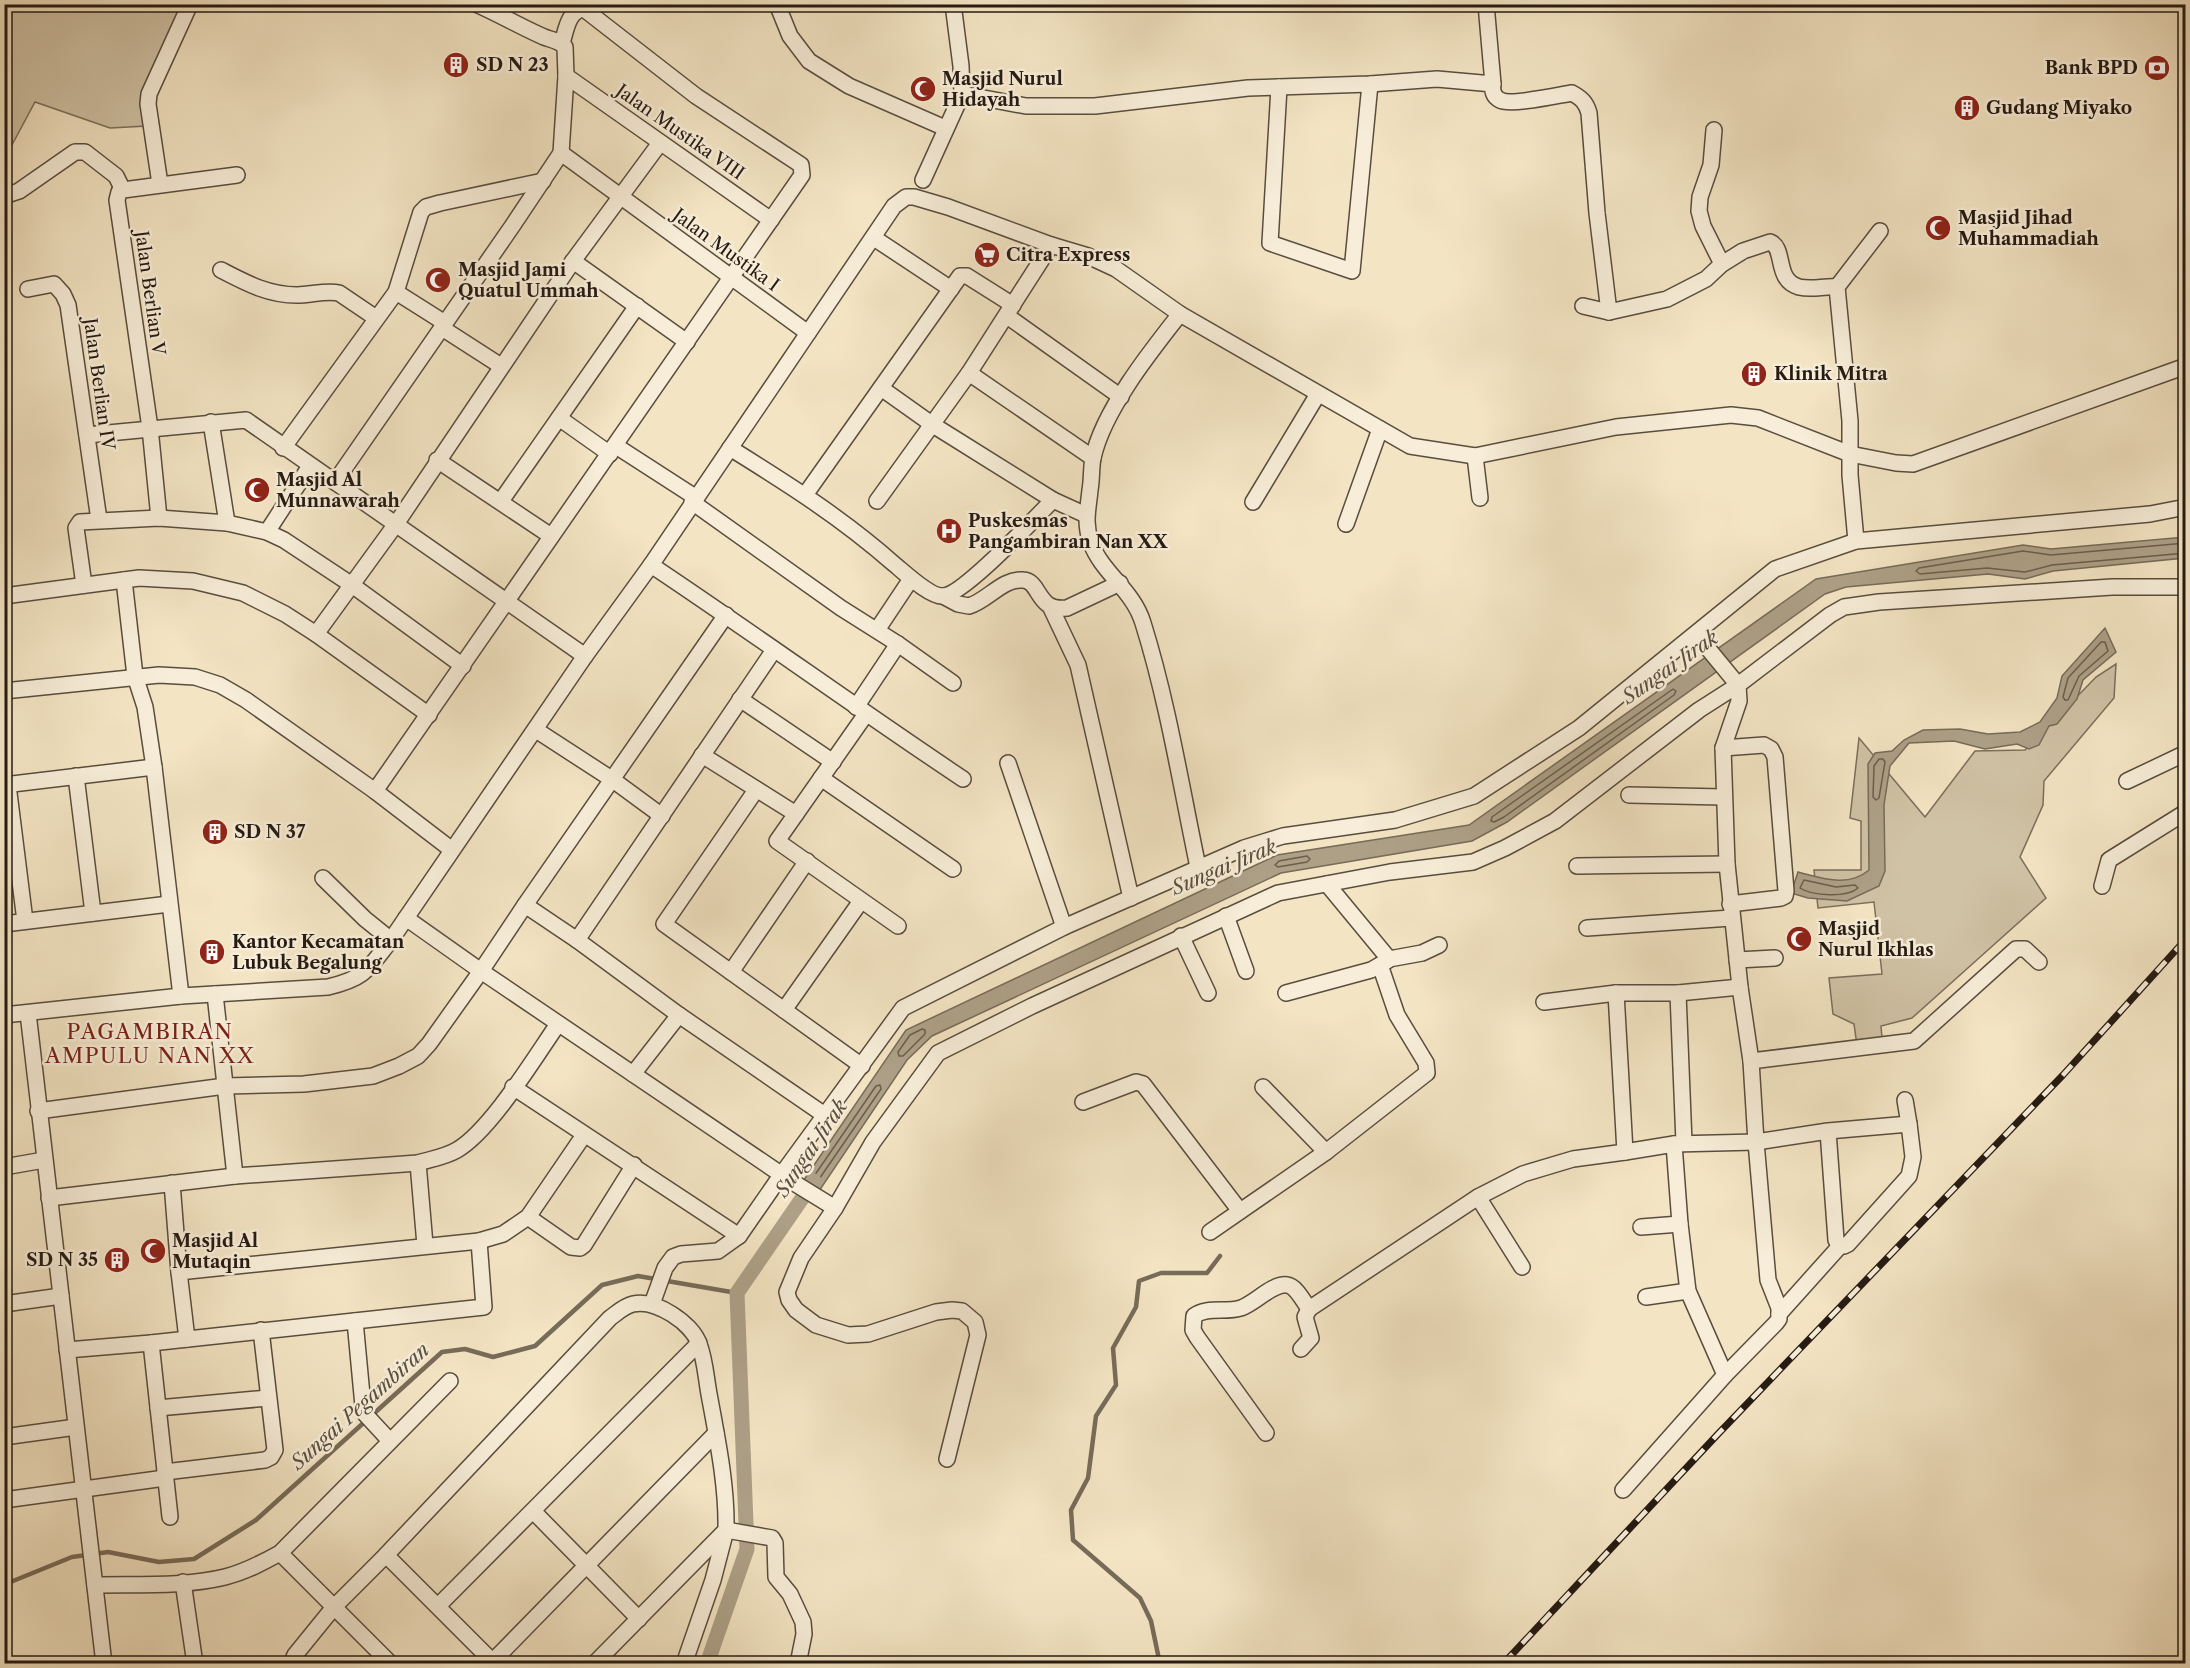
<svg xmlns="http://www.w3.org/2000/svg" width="2190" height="1668" font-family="'Libre Caslon Text',serif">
  <rect width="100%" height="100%" fill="#f3e4c3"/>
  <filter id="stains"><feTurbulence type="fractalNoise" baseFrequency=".00333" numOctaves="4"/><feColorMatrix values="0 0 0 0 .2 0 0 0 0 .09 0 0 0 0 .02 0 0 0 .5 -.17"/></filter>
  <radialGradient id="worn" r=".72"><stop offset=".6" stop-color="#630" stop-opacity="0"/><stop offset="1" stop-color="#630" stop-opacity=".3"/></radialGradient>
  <g fill="#d0c2a5" stroke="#7b6e5c" stroke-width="1.5">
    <path d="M 5,5 L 183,5 L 147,126 L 110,128 L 35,102 L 5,158 Z"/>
    <path d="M 2116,664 L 2114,698 L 2044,781 L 2043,805 L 2020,857 L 2046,898 L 1912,1018 L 1881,1026 L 1883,1050 L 1858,1053 L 1854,1024 L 1833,1014 L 1829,978 L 1882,974 L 1874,902 L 1818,908 L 1814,870 L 1861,870 L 1861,821 L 1850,818 L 1859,738 L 1925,817 L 1975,751 L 2025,750 L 2096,677 Z"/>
  </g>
  <g fill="#ada087" stroke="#776b59" stroke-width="1.5">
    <path d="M 2185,537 L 2185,558 L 2053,571 L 2025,579 L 1988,574 L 1846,587 L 1825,594 L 1507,822 L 1472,841 L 1281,873 L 932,1036 L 907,1060 L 813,1200 L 797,1190 L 906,1030 L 1277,855 L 1469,825 L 1816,579 L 2023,545 L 2051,549 Z"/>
    <path d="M 2105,628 L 2116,652 L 2083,680 L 2077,699 L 2057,724 L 2049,726 L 2039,745 L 2029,749 L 2017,744 L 1985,749 L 1954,741 L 1909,743 L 1890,766 L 1884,805 L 1885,871 L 1879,886 L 1847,901 L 1808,898 L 1791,893 L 1798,872 C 1822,878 1848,888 1869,870 L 1868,764 L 1875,753 L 1892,751 L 1904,740 L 1923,730 L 1960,729 L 1988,734 L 2020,732 L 2040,722 L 2057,698 L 2062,676 Z"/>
  </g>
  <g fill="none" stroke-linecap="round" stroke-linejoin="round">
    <g stroke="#6a5e4d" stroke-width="1.5">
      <path d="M 2186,543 L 2051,555 L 2023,551 L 1919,568 L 1916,571 L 1920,574 L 1987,568 L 2025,572 L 2052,565 L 2186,553"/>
      <path d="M 2101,642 L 2105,642 L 2108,651 L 2079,676 L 2068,700 L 2065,700 L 2063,697 L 2068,678 Z"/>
      <path d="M 1673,689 L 1676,691 L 1674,695 L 1504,817 L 1494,822 L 1491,821 L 1492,817 Z"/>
      <path d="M 1883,759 L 1885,762 L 1879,798 L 1876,800 L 1873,797 L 1874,766 L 1879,759 Z"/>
      <path d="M 1307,856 L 1310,859 L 1307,862 L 1278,867 L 1275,865 L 1279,861 Z"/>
      <path d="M 1804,880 L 1836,887 L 1855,885 L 1858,888 C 1847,898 1812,896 1800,888 Z"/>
      <path d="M 922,1029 L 925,1030 L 925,1034 L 903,1056 L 899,1056 L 898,1052 L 910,1035 Z"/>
      <path d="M 810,1182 L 876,1086 L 880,1085 L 881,1089 L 815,1185"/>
    </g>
    <g stroke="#776b59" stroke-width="4.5">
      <path d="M 4,1581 L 13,1581 L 72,1557 L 108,1552 L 159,1562 L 194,1559 L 256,1520 L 442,1352 L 465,1349 L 493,1357 L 535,1346 L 602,1285 L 638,1276 L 737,1293"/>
      <path d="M 1160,1664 L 1151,1621 L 1140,1598 L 1073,1540 L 1071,1510 L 1088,1478 L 1096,1416 L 1116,1385 L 1113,1348 L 1136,1307 L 1139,1281 L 1161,1273 L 1207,1273 L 1220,1256"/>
    </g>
    <path stroke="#ada087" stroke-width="15" d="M 707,1664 L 747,1549 L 737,1293 L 814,1181"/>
    <g stroke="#594d3f" stroke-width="18">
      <g id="street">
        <path d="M 777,4 L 790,36 L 809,61 L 849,86 L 945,128"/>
        <path d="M 1486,4 L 1493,84"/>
        <path d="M 566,76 L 771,220"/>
        <path d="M 1279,87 L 1270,243 L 1352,271 L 1370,84"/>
        <path d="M 962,94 L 1026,106 L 1095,106 L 1248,88 L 1370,84 L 1437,79 L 1493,84 C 1492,90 1493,97 1500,100 C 1510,106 1559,95 1572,93 C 1581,98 1586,102 1589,113 L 1597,213 L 1609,312 L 1667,299 L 1706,279 L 1722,264 L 1743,251 L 1770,242 C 1786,248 1774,280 1799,287 C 1812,290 1824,286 1837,287"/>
        <path d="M 1714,130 L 1711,165 L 1700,197 L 1699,211 L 1703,226 L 1722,264"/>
        <path d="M 561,153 L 808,333"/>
        <path d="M 923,180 L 962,94 L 961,66 L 953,4"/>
        <path d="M 160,184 L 148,104 L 149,94 L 190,4"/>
        <path d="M 4,196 L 19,191 L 75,152 L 85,152 L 116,176 L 123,190"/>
        <path d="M 874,238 L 951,289"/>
        <path d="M 573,261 L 687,342"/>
        <path d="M 221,270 C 246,283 268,295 297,295 C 311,295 326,290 339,293 L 376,318"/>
        <path d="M 28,289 L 54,284 L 63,294 L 68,305 L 99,520"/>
        <path d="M 396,292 L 445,323"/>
        <path d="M 1583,306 L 1609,312"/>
        <path d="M 1180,314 C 1150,352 1103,411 1093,458 C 1091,468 1092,479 1090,490 C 1088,511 1084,522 1091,543 C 1102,573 1133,590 1143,623 C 1168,703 1181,786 1198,867"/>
        <path d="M 1007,316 L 1121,397"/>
        <path d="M 442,328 L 501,366"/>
        <path d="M 969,373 L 1093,458"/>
        <path d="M 881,388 L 933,425 L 1053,500"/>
        <path d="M 559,418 L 610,454"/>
        <path d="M 211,422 L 227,523"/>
        <path d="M 87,435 L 246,420 L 585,656"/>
        <path d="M 616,446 L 695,497"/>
        <path d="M 283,448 L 396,292 L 421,212 L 426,207 L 440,203 L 543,181"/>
        <path d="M 730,448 C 788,484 842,518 894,564 C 904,572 930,597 943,596 C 963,595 1036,517 1053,500 L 1086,515"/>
        <path d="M 1475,456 L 1480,498"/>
        <path d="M 437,460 L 551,536"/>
        <path d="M 335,482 L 513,225 L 561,153 L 566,76 L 565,47 C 560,41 552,40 544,37 C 521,27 499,14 476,4"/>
        <path d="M 805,495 L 960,276 L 967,276 L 1013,305"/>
        <path d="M 501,501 L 637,306"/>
        <path d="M 877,501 L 969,373 L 1051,245"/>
        <path d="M 692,502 L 841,608 L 898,644 L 953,683"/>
        <path d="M 1253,502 L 1318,394"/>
        <path d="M 159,518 L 150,428 L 117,200 L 119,192 L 123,190 L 237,175"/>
        <path d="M 1346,524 L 1380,429"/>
        <path d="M 267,532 L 310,466"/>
        <path d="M 1856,541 L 1850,475 L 1850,421 L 1837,287 L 1880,231"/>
        <path d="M 651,565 C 756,635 858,709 963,779"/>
        <path d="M 124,580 L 135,676 L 145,707 L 154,767 L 181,996"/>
        <path d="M 84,585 L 76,528 L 80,522 L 159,518 L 227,523 L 267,532 L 284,540 L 352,585 L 463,666"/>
        <path d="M 4,596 L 139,578 L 193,581 L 243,593 L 285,614 L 316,634 L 429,715"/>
        <path d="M 943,596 L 958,604 L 969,606 C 987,601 1003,578 1023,580 C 1041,581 1036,612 1067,608 L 1120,583"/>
        <path d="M 1051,608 L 1078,665 L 1131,898"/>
        <path d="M 877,630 L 911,579"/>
        <path d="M 316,634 L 396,524 L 573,261 L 660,143"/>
        <path d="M 4,691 L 159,675 L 195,677 L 220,685 L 246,700 L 375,791 L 452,850"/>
        <path d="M 740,699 L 833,762"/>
        <path d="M 856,707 L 898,644"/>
        <path d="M 866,714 L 777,841 L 898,926"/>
        <path d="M 536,730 L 613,780 L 662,816"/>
        <path d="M 1723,748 L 1764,745 L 1771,749 L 1775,757 L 1786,891 L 1785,896 L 1781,898 L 1730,904"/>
        <path d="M 702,755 L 796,814"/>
        <path d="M 1008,763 L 1064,927"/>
        <path d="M 76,776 L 93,913"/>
        <path d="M 821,778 L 953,869"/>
        <path d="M 2127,781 L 2186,753"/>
        <path d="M 4,785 L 154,767"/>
        <path d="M 8,785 L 25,921"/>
        <path d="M 756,790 L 664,924 L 862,1066"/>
        <path d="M 375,791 L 802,175 L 801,165 L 696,96 L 584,9 C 568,10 566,31 562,43"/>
        <path d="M 1629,795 L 1723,797"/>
        <path d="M 1577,866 L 1727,864"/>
        <path d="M 323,878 L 365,919 L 391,940"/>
        <path d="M 1327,884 L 1389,959 L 1422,953 L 1439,945"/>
        <path d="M 2102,886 L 2109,860 L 2186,812"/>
        <path d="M 525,905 L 577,940 L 679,1015 L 826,1116"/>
        <path d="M 1226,916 L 1246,971"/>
        <path d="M 406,918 L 481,971 L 791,1181 L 835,1208"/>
        <path d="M 4,924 L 169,904"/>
        <path d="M 1587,928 L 1731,918"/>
        <path d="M 1181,936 L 1208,993"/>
        <path d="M 577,940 L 774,650"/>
        <path d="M 1737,960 L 1775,958"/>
        <path d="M 731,972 L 807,861"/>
        <path d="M 1286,993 L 1371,970 L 1387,961"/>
        <path d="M 1678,993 L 1684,1143"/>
        <path d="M 215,994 L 235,1176"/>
        <path d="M 1544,1002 L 1616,993 L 1678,993 L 1740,987 L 1727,864 L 1723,748 L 1739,701 L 1738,685 L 1830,615 L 1844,607 L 1879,602 L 2112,587 L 2186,587"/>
        <path d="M 784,1010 L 861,901"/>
        <path d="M 28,1013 L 104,1664"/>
        <path d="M 4,1015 L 181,996 L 328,987 C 366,978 368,969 391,940 L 585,656 L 651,565 L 894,206 L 906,197 L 914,197 L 948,207 L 1051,245 L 1088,256 L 1116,269 L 1180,314 L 1410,446 L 1475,456 L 1616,427 L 1731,415 L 1758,418 L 1850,454 L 1896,463 L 1913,464 L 2186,366"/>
        <path d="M 1751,1061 L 1914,1041 L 2016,949 L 2025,949 L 2039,962"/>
        <path d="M 633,1074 L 679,1015"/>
        <path d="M 513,1087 L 739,1236"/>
        <path d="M 1263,1087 L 1326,1152"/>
        <path d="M 1905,1100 L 1909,1124"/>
        <path d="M 1083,1102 L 1136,1082 L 1143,1084 L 1240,1211"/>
        <path d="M 38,1111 L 225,1086 L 304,1084 L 373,1076 L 399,1066 L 418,1056 L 429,1044 L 481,971 L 525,905 L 726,615"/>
        <path d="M 1625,1152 L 1674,1144 L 1756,1142 L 1828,1131 L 1909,1124 L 1913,1157 L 1909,1176 L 1848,1244 L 1844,1246 L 1838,1244 L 1836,1240 L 1828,1131"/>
        <path d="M 418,1163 L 425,1245"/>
        <path d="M 4,1167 L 44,1160"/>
        <path d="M 172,1183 L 179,1272 L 187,1339"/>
        <path d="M 1478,1197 L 1522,1267"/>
        <path d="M 49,1198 L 235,1176 L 418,1163 C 431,1159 445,1157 457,1150 C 491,1130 535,1057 558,1024"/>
        <path d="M 528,1217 L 571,1247 L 580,1248 L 584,1245 L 634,1165"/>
        <path d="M 1641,1227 L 1680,1224"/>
        <path d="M 1210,1232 L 1326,1152 L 1427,1073 L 1426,1063 L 1397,1015 L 1380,965"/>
        <path d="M 179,1272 L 479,1241 L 503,1234 L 528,1217 L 584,1135"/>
        <path d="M 1646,1297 L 1688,1291"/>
        <path d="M 4,1304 L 61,1296"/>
        <path d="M 652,1304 L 665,1268 L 673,1257 L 681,1254 L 718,1251 L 739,1236 L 782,1174 L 903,1008 L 1064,927 L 1244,848 L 1283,836 L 1395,820 L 1474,796 L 1579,728 L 1775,569 L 1856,541 L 2150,514 L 2186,507"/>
        <path d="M 1779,1314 L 1840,1246"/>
        <path d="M 355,1321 L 363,1406 L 365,1414 L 390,1441"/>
        <path d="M 151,1343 L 170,1517"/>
        <path d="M 1301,1349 L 1311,1338 L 1305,1317 L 1309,1309"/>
        <path d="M 67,1350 L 151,1343 L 484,1307 L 479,1241"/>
        <path d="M 1725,1375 L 1776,1323 L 1779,1319 L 1779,1308 L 1768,1280 L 1756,1142 L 1751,1061 L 1740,987"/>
        <path d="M 158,1408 L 268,1398"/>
        <path d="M 1266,1433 L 1197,1337 L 1193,1330 L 1194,1316 C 1207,1306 1226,1313 1241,1308 C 1255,1303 1273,1283 1287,1285 C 1296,1286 1304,1302 1309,1309 L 1478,1197 L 1523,1174 L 1573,1159 L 1625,1152 L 1616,993"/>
        <path d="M 4,1437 L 76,1427"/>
        <path d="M 947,1459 L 978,1335 L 975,1322 L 962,1311 L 952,1310 L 936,1312 L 868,1334 L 848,1335 L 816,1325 L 796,1310 L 789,1300 L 787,1292 L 801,1258 L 835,1208 L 873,1142 L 938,1053 L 1032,1006 L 1278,893 L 1390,872 L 1473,862 L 1505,848 L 1555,821 L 1699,710 L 1738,685 L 1696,634"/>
        <path d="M 165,1472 L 265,1460 L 271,1457 L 275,1450 L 261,1330"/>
        <path d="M 1623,1490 L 1725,1375 L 1688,1291 L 1680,1224 L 1674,1144"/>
        <path d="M 4,1500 L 165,1478"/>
        <path d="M 533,1511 L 639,1619"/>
        <path d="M 280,1553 L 391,1664"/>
        <path d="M 386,1555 L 495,1664"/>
        <path d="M 183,1582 L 195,1664"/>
        <path d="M 95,1585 C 137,1584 184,1587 225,1577 C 245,1572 262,1563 280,1553 L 450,1381"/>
        <path d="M 438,1606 L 699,1343"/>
        <path d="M 493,1661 L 716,1433"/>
        <path d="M 291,1664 L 295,1655 L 334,1607 L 386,1555 L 610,1318 C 617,1313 624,1306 633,1304 C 656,1299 692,1323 699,1344 C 705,1359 706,1378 709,1394 C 717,1438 727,1485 726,1530 L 594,1664"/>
        <path d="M 684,1664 L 713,1580 L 726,1530 L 772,1538 L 775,1543 L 776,1577 L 790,1594 L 803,1622 L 804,1634 L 798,1664"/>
      </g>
    </g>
    <use href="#street" stroke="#f7edd8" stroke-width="15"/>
    <g stroke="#261b13" stroke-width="7">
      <path id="rail" d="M 1503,1664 L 1718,1434 L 2063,1075 L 2186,939"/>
    </g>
    <use href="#rail" stroke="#f7edd8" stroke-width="4.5" stroke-dasharray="14" stroke-linecap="butt"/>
  </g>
  <defs>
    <g id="building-disc" transform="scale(1.35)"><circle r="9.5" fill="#8f2418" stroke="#f7edd8"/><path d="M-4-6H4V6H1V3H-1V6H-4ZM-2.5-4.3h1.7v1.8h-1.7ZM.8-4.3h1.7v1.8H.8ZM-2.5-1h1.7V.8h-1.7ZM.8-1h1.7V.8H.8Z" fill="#fff"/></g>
    <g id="bank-disc" transform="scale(1.35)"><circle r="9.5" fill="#8f2418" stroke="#f7edd8"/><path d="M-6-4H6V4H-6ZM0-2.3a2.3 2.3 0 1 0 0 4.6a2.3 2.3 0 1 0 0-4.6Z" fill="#fff"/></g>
    <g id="mosque-disc" transform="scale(1.35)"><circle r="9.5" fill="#8f2418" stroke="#f7edd8"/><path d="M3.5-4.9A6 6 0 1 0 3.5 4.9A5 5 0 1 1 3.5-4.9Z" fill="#fff"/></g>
    <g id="supermarket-disc" transform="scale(1.35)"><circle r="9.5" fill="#8f2418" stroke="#f7edd8"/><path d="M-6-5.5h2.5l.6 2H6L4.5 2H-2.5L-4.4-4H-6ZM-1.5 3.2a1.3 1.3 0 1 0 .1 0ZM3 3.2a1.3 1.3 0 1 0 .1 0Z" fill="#fff"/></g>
    <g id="hospital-disc" transform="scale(1.35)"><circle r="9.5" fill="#8f2418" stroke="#f7edd8"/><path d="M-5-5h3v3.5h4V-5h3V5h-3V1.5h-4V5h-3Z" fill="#fff"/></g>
  </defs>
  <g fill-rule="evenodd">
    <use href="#building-disc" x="456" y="65"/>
    <use href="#bank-disc" x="2157" y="68"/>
    <use href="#mosque-disc" x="923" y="89"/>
    <use href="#building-disc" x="1967" y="108"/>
    <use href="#mosque-disc" x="1938" y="228"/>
    <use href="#supermarket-disc" x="987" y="255"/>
    <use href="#mosque-disc" x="438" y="280"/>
    <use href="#building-disc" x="1754" y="374"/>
    <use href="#mosque-disc" x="257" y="490"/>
    <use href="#hospital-disc" x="949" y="531"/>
    <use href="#building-disc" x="215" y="832"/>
    <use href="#mosque-disc" x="1799" y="939"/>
    <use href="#building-disc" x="212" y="952"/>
    <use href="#mosque-disc" x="153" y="1251"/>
    <use href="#building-disc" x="117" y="1260"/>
  </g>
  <g text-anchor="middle" stroke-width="5" stroke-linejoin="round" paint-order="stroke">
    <g font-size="18" font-weight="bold" fill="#261b13" stroke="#f7edd8" text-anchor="start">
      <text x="476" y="71">SD N 23</text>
      <text x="2138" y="74" text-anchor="end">Bank BPD</text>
      <text x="942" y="85">Masjid Nurul<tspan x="942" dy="21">Hidayah</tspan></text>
      <text x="1986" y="114">Gudang Miyako</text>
      <text x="1958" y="224">Masjid Jihad<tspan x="1958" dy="21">Muhammadiah</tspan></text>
      <text x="1006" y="261">Citra Express</text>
      <text x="458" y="276">Masjid Jami<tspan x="458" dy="21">Quatul Ummah</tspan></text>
      <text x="1774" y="380">Klinik Mitra</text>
      <text x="276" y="486">Masjid Al<tspan x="276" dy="21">Munnawarah</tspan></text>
      <text x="968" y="527">Puskesmas<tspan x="968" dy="21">Pangambiran Nan XX</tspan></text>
      <text x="234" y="838">SD N 37</text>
      <text x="1818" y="935">Masjid<tspan x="1818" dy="21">Nurul Ikhlas</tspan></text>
      <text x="232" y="948">Kantor Kecamatan<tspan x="232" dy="21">Lubuk Begalung</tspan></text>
      <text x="172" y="1247">Masjid Al<tspan x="172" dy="21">Mutaqin</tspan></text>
      <text x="98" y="1266" text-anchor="end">SD N 35</text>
    </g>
    <g font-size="18" fill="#261b13" stroke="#f7edd8">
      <text transform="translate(680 132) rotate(35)" y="6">Jalan Mustika VIII</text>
      <text transform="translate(726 250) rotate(36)" y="6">Jalan Mustika I</text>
      <text transform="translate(150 293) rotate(82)" y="6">Jalan Berlian V</text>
      <text transform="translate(99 384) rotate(82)" y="6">Jalan Berlian IV</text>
    </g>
    <g font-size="20" font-style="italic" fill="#5c5041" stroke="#f7edd8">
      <text transform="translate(1670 667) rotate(-35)" y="7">Sungai Jirak</text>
      <text transform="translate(1224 867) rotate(-23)" y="7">Sungai Jirak</text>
      <text transform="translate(811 1148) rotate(-56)" y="7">Sungai Jirak</text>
      <text transform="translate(360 1406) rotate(-42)" y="7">Sungai Pegambiran</text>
    </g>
    <g font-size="21" letter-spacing="1.5" fill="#7a1f14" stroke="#f7edd8">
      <text x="150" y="1039">PAGAMBIRAN<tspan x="150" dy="24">AMPULU NAN XX</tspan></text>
    </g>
  </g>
  <rect width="2190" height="1668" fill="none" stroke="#f3e4c3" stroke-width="24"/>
  <rect x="6" y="6" width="2178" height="1656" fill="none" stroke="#261b13" stroke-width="3"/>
  <rect x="12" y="12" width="2166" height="1644" fill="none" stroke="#261b13" stroke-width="1.5"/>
  <rect width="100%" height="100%" filter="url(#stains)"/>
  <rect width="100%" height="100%" fill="url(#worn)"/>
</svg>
